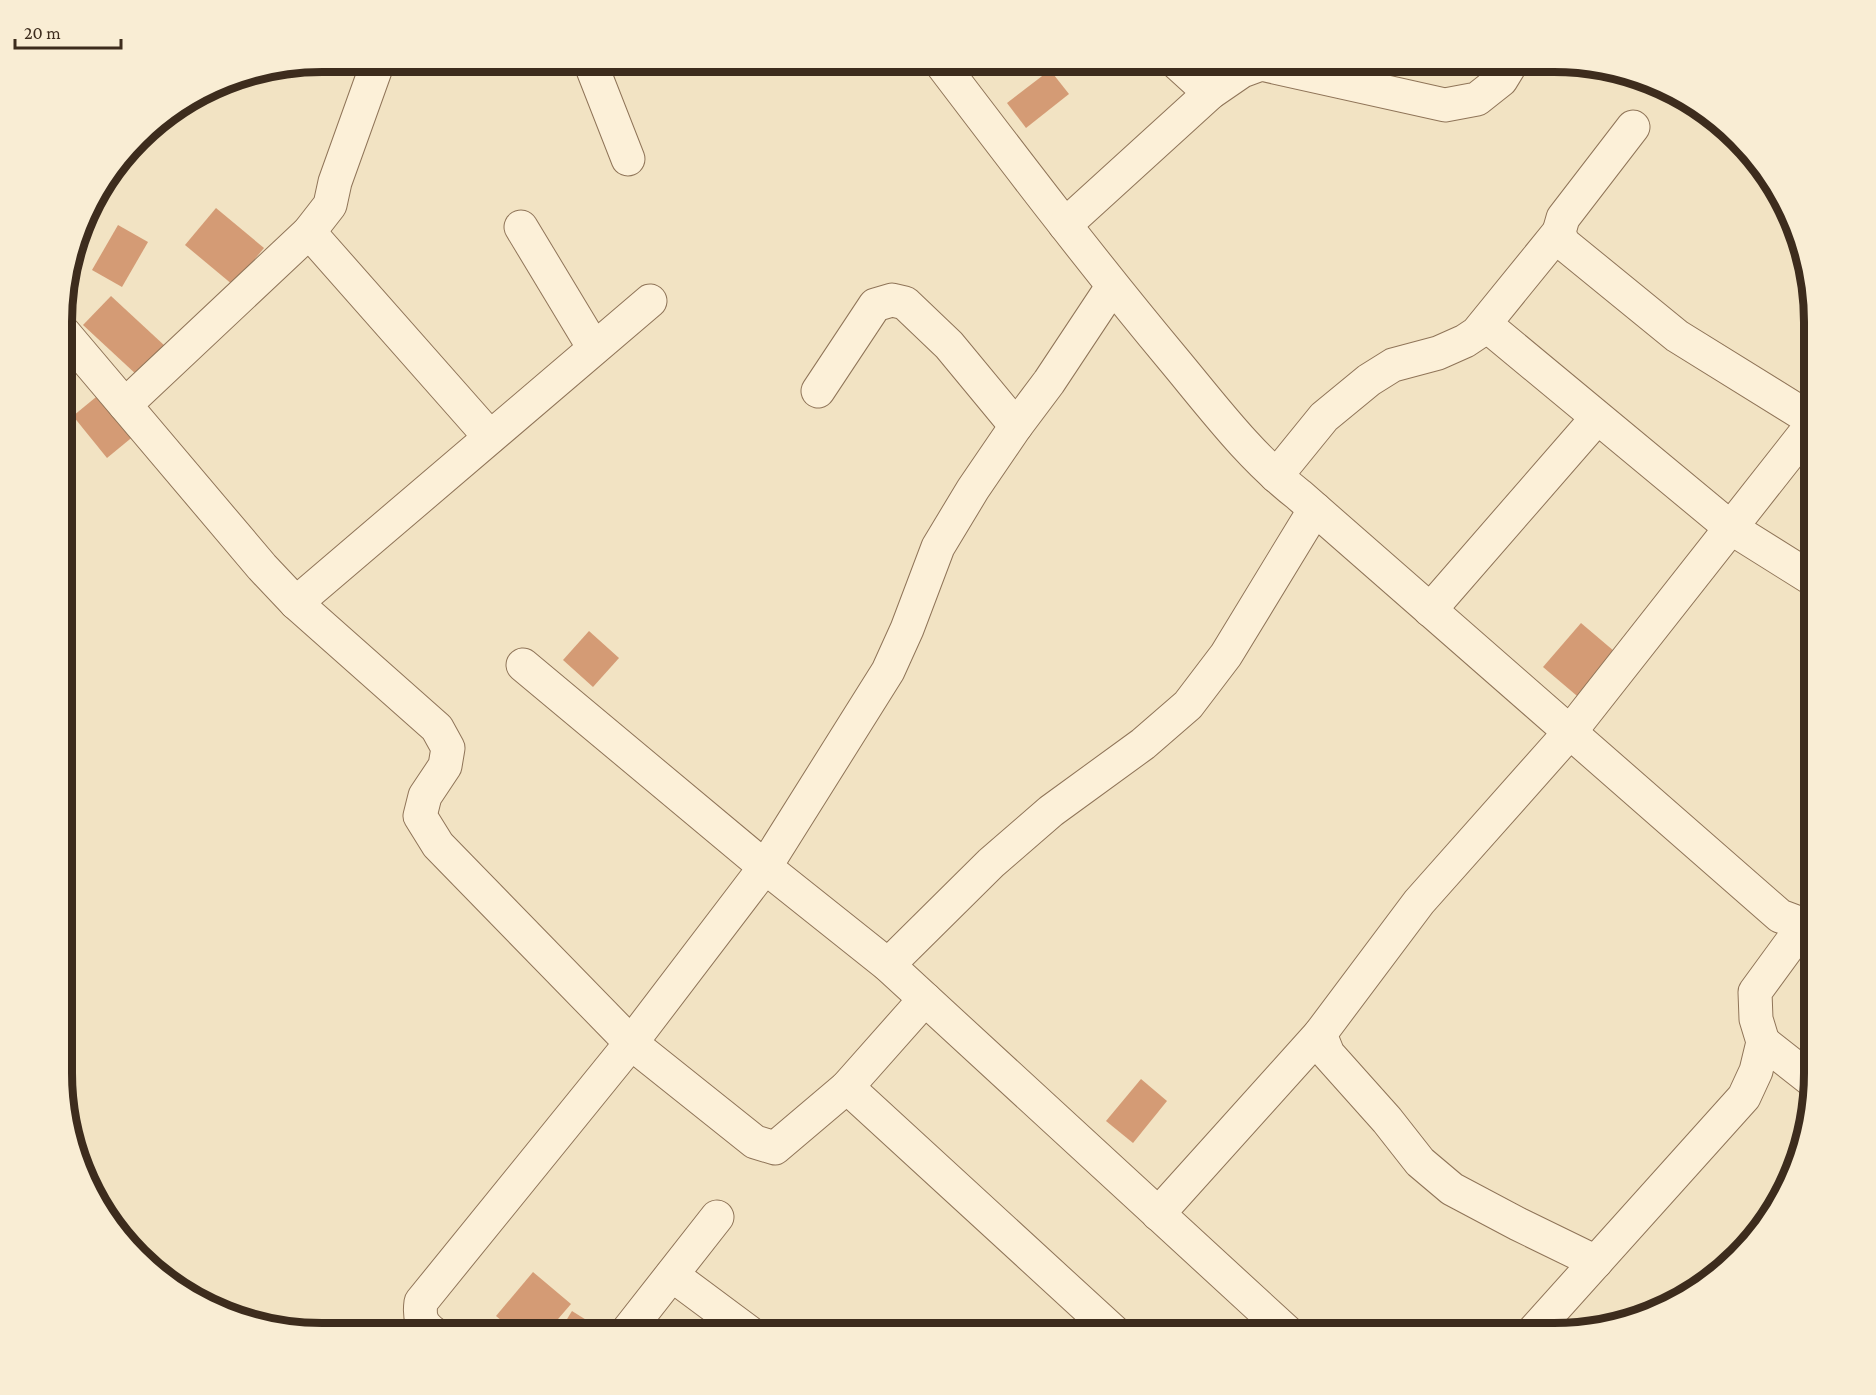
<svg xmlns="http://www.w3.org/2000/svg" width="1876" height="1395" font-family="'Crimson Pro',serif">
  <rect width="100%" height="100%" fill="#f2e3c3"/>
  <g fill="#d49b75">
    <path d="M 1050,70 L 1069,94 L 1026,128 L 1007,103 Z"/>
    <path d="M 216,208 L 264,248 L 233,285 L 185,245 Z"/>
    <path d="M 118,225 L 148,242 L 122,287 L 92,270 Z"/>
    <path d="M 111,296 L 165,346 L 138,376 L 83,325 Z"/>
    <path d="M 107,388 L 141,430 L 107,458 L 73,416 Z"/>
    <path d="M 1581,623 L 1621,657 L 1583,701 L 1543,667 Z"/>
    <path d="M 589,631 L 619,658 L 593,687 L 563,660 Z"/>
    <path d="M 1141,1079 L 1167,1101 L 1133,1143 L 1106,1121 Z"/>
    <path d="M 533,1272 L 571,1304 L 546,1333 L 517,1333 L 496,1316 Z"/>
    <path d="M 572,1311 L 607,1333 L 560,1333 L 559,1332 Z"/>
  </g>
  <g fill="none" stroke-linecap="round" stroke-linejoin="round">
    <g stroke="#8f7458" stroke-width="35">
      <g id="minor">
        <path d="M 590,62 L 628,159"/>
        <path d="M 940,62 C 1016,162 1092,262 1173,359 C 1213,407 1250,457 1299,495 L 1780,916 L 1804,925 L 1814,925"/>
        <path d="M 1176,62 L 1210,93"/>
        <path d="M 1633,127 L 1563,218 L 1559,232 L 1563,243 L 1677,336 L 1814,421"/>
        <path d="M 1065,225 L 1210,93 L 1242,71 L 1261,64 L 1445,105 L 1477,99 L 1501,80 L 1512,62"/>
        <path d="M 521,227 L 594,348"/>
        <path d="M 309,232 L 490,437"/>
        <path d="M 1485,324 L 1731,528 L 1814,580"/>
        <path d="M 64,333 L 262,567 L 296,603 L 437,728 L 448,748 L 445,766 L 425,796 L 420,816 L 438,845 L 631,1043 L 755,1142 L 775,1148 L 847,1087 L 925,999"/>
        <path d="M 818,391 L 875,305 L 892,300 L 905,303 L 949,345 L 1016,426"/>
        <path d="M 125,405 L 309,232 L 330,205 L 335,182 L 378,62"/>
        <path d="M 1276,476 L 1324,417 L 1369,380 L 1393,365 L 1438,353 L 1465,341 L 1477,333 L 1559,232"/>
        <path d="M 296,603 L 650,301"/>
        <path d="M 1430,610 L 1597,418"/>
        <path d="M 523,665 L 765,867 L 888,965 L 1288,1333"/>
        <path d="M 888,965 L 991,863 L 1051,811 L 1143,744 L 1188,705 L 1226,655 L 1315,509"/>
        <path d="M 1320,1034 L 1328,1054 L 1387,1120 L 1420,1162 L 1452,1189 L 1518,1224 L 1596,1262"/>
        <path d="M 1763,1042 L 1814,1082"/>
        <path d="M 847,1087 L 1115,1333"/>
        <path d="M 1158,1214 L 1320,1034 L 1419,902 L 1570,732 L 1814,422"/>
        <path d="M 672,1275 L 750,1333"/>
        <path d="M 433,1333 C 421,1324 419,1317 421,1302 L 631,1043 L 765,867 L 888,671 L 907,629 L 938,547 L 973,489 L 1016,426 L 1049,382 L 1112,287"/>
        <path d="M 626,1333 L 717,1217"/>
        <path d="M 1532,1333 L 1744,1097 L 1756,1071 L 1763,1042 L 1756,1019 L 1755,992 L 1804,925"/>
      </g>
    </g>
    <use href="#minor" stroke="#fcf0d8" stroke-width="33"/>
  </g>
  <path d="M0 0H1876V1395H0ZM322 72H1554A250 250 0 0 1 1804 322V1073A250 250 0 0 1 1554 1323H322A250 250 0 0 1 72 1073V322A250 250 0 0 1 322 72Z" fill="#f9edd4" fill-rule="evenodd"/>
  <path fill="none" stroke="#3d2c1d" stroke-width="8" d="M322 72H1554A250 250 0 0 1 1804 322V1073A250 250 0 0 1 1554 1323H322A250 250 0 0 1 72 1073V322A250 250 0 0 1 322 72Z"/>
  <path d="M15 39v9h106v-9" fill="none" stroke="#3d2c1d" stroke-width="3"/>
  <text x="24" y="39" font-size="18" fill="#3d2c1d" stroke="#f9edd4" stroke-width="4.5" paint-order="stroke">20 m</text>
</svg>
